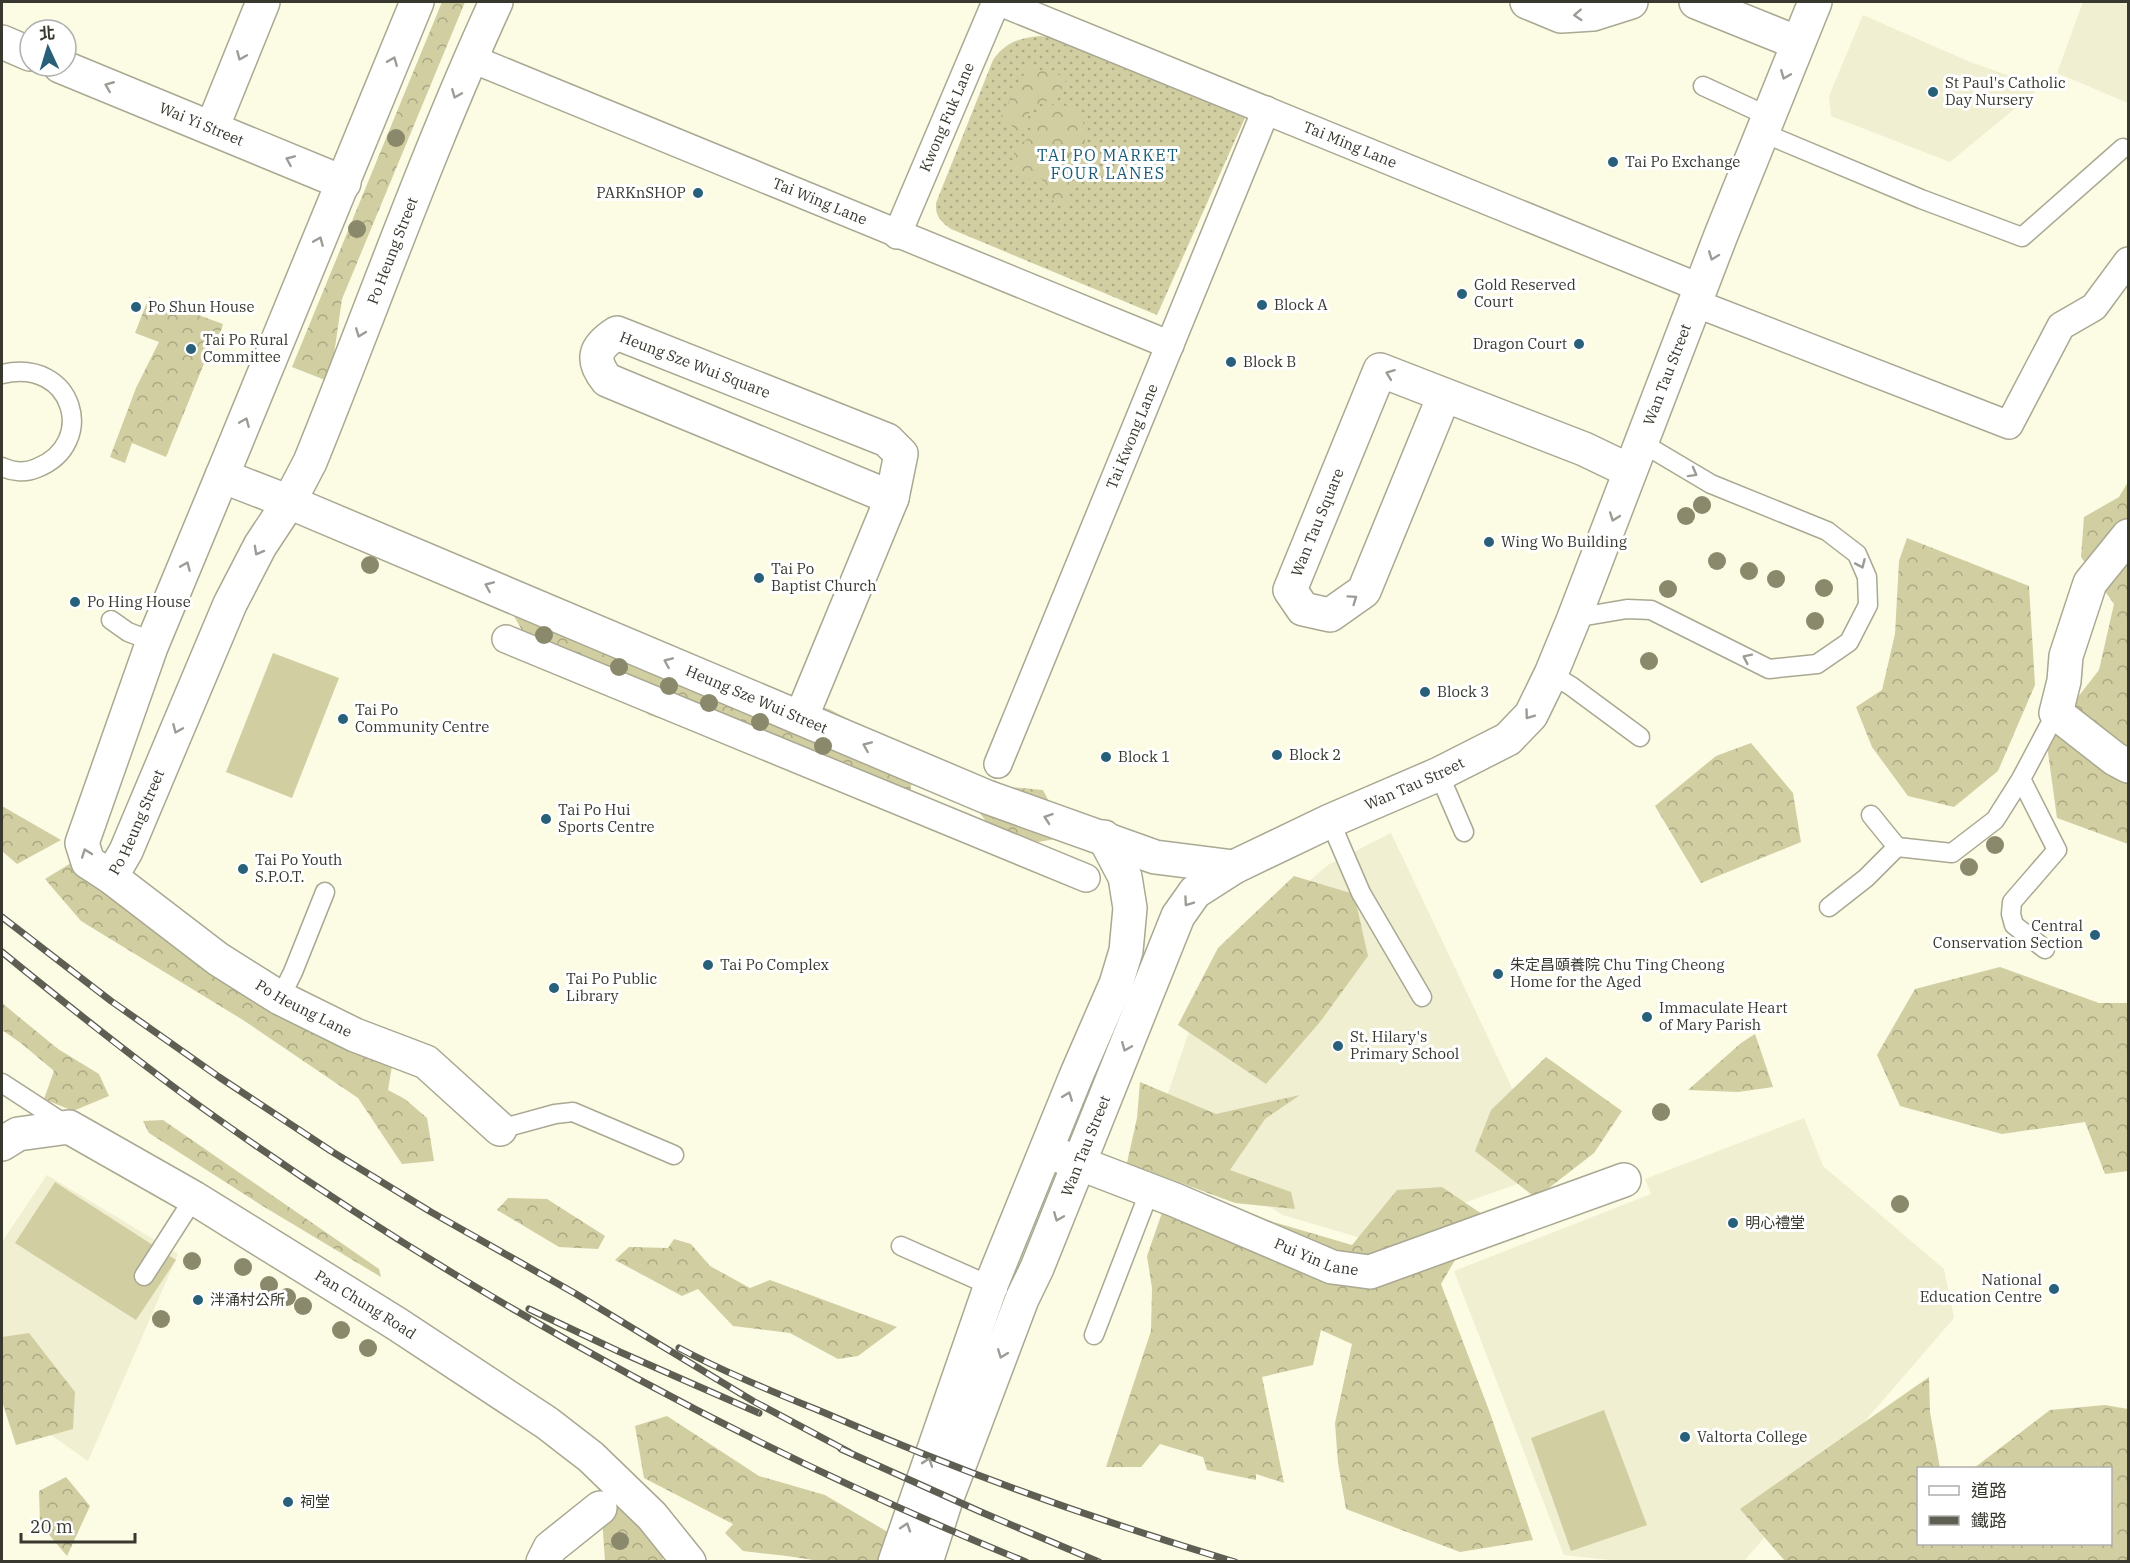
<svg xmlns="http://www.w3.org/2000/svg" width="2130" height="1563" font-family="'IBM Plex Serif','Noto Sans TC',serif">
  <defs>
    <pattern id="grass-dots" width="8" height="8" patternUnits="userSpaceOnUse" patternTransform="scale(1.5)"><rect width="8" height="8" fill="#d1cea2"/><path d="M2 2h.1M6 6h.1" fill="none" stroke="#aba884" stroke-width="1.8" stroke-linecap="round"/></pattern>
    <pattern id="forest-crowns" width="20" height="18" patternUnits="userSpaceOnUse" patternTransform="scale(1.5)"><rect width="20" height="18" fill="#d1cea2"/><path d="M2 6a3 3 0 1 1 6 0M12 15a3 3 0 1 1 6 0" fill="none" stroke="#aba884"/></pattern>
  </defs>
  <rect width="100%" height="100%" fill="#fcfbe4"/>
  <g fill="#f1efd1">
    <path d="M 2083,2 L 2128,2 L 2128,103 L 2057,73 Z"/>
    <path d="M 1863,15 L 1970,62 L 2041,87 L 1950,162 L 1831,116 L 1829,96 Z"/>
    <path d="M 1391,833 L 1552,1172 L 1432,1214 L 1378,1243 L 1283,1215 L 1208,1169 L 1162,1111 L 1206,981 L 1277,909 L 1328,865 Z"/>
    <path d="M 1804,1118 L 1823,1166 L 1944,1269 L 1954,1318 L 1744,1561 L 1619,1561 L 1564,1555 L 1454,1271 L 1651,1194 L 1645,1179 Z"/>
    <path d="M 47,1175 L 178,1254 L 88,1461 L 2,1400 L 2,1242 Z"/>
  </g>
  <path fill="url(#grass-dots)" d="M 1040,36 L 1047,37 L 1245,118 L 1157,315 L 951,229 C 941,222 935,216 936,203 L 993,60 C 1005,42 1020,38 1040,36 Z"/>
  <g fill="url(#forest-crowns)">
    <path d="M 442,2 L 465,2 L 342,299 L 330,382 L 292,367 Z"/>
    <path d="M 1028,67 L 1068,77 L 1058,96 L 1030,109 L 1025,132 L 1015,129 L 1001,116 Z"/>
    <path d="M 1055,104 C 1079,106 1086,119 1085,142 L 1097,149 C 1079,169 1071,181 1065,208 C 1051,203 1045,192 1042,178 L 1026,178 L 1016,171 L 1014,165 L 1014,151 L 1018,145 L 1031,137 C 1029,118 1038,109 1055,104 Z"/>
    <path d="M 149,297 L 223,324 L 218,341 L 214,339 L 166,457 L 132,443 L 125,463 L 110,457 L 136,388 L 159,342 L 135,333 Z"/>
    <path d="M 2128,482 L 2128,844 L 2057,818 L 2046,738 L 2099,670 L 2114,604 L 2081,557 L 2084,517 L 2119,497 Z"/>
    <path d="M 1907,538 L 2029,586 L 2035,685 L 1998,771 L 1954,807 L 1908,796 L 1872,747 L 1856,707 L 1882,690 L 1895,634 L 1899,561 Z"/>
    <path d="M 532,594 L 570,639 L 624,631 L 770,694 L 829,709 L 917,756 L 910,792 L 735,742 L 649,715 L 595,666 L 526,638 L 507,603 Z"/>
    <path d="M 1751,743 L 1793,793 L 1801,842 L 1701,883 L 1655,806 L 1716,756 Z"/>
    <path d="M 979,784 L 1043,790 L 1067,837 L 1038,842 L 990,827 L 970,799 Z"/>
    <path d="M 2,806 L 61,840 L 17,864 L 2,851 Z"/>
    <path d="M 76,860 L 393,1060 L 388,1090 L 405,1099 L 427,1118 L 434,1161 L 402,1164 L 358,1098 L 243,1020 L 81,921 L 45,879 Z"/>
    <path d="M 1294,876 L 1354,894 L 1368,956 L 1320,1022 L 1266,1084 L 1178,1025 L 1218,948 Z"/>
    <path d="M 2000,967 L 2099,1003 L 2128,1003 L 2128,1171 L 2105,1174 L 2085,1122 L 2002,1134 L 1900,1106 L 1877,1055 L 1915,989 Z"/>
    <path d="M 2,1003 L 58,1049 L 99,1074 L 109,1096 L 73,1111 L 44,1099 L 54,1071 L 22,1044 L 2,1030 Z"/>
    <path d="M 1755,1034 L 1773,1087 L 1738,1092 L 1688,1090 L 1741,1043 Z"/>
    <path d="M 1546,1057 L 1622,1111 L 1594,1153 L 1536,1198 L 1475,1151 L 1491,1110 Z"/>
    <path d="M 1140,1082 L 1216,1114 L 1300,1095 L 1265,1119 L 1230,1170 L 1291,1192 L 1295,1209 L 1235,1203 L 1127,1163 L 1137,1118 Z"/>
    <path d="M 163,1120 L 379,1269 L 381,1277 L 261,1205 L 149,1133 L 143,1121 Z"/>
    <path d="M 1442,1187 L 1510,1233 L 1455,1260 L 1441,1284 L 1490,1413 L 1533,1540 L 1460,1552 L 1346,1509 L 1338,1463 L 1335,1423 L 1352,1344 L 1321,1330 L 1313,1365 L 1262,1377 L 1284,1483 L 1256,1474 L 1256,1480 L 1207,1470 L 1203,1457 L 1160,1444 L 1141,1467 L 1106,1467 L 1151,1331 L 1152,1288 L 1147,1256 L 1163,1210 L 1253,1216 L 1352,1245 L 1397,1190 Z"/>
    <path d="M 508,1198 L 547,1199 L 605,1236 L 598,1249 L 559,1247 L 497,1210 Z"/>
    <path d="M 674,1239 L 691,1244 L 710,1266 L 750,1288 L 770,1280 L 897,1327 L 858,1356 L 838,1359 L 790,1333 L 733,1326 L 698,1289 L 682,1296 L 615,1260 L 629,1247 L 668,1248 Z"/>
    <path d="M 29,1333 L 75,1392 L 73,1429 L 16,1445 L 2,1401 L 2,1337 Z"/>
    <path d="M 1929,1377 L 1930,1412 L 1940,1468 L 1918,1468 L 1918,1544 L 2110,1544 L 2110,1468 L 1974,1468 L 2050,1410 L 2105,1405 L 2128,1409 L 2128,1561 L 1785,1561 L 1740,1509 Z"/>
    <path d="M 667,1416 L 759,1476 L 825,1495 L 891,1534 L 881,1561 L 820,1561 L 787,1556 L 743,1551 L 725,1533 L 733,1524 L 644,1478 L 635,1426 Z"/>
    <path d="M 66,1477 L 90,1506 L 67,1556 L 40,1524 L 39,1491 Z"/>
    <path d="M 621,1497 L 660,1538 L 663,1561 L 605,1561 L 602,1518 Z"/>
  </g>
  <g fill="#d1cea2">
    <path d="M 273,653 L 339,678 L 292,798 L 226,772 Z"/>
    <path d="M 55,1182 L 176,1260 L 136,1320 L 15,1243 Z"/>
    <path d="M 1604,1410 L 1647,1525 L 1571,1551 L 1531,1438 Z"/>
  </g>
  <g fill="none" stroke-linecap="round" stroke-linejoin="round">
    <g stroke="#a9a892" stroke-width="21">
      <g id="service">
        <path d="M 1703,86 L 1768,116"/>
        <path d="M 1761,132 L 1921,199 L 2022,237 L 2123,148"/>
        <path d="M 2,374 C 74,357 98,444 37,468 C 26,473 13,472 2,467"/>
        <path d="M 1574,618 L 1627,609 L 1651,610 L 1769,669 L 1817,664 L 1849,642 L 1868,605 L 1867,577 L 1857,554 L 1827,531 L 1711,484 L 1642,443"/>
        <path d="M 111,620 L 128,632 L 154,642"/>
        <path d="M 1551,674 L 1571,686 L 1640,737"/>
        <path d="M 1439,774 L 1464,832"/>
        <path d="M 2021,779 L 2057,850 L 2012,902 L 2011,914 L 2014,925 L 2045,949"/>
        <path d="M 1871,815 L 1897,847 L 1952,853 L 1995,820 L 2021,779 L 2056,713"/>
        <path d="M 1330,821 L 1361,893 L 1422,997"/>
        <path d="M 1829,907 L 1866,878 L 1897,847"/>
        <path d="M 280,998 L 293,972 L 325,892"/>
        <path d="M 2,1083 L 68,1126"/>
        <path d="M 500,1129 L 555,1114 L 573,1112 L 674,1155"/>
        <path d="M 901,1246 L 998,1289"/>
        <path d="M 144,1276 L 194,1198"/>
        <path d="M 1094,1335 L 1150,1190"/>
      </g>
    </g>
    <g stroke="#a9a892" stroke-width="30">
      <g id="pedestrian">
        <path id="s1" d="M 1000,2 L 1701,288"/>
        <path id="s2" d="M 470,58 L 1170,345"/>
        <path id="s3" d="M 897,235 L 996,2"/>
        <path d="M 1695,303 L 2009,425 L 2061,326 L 2094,307 L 2128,261"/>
        <path d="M 506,639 L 1086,878"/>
        <path id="s4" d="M 998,764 L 1266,110"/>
      </g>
    </g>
    <g stroke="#a9a892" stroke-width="36">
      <g id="minor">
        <path d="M 1527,2 L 1561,16 L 1593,14 L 1631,2"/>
        <path d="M 1696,2 L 1798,43"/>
        <path d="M 212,128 L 263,2"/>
        <path d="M 617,333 L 887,440 L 901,454 L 892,498 L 607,380 C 590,359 595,347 617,333 Z"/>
        <path id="s5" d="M 1444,396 L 1364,591 L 1330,615 L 1303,609 L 1290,590 L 1380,370 L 1584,449 L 1630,471"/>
        <path id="s6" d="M 222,476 L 151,647 L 82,843 L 88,862 L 111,877 L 126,851 L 230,604 L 260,546 L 289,502"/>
        <path d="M 2128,536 L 2090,583 L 2066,656 L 2064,681 L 2056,713 L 2115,759 L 2128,766"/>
        <path d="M 801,718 L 892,498"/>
        <path id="s7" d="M 111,877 L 218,959 L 280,998 L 355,1035 L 426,1062 L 500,1129"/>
        <path id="s8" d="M 2,1144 L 18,1134 L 69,1127 L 194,1198 L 397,1324 L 547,1423 L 591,1457 L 652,1516 L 689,1562"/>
        <path id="s9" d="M 1047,1151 L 1175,1200 L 1332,1267 L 1370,1272 L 1624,1180"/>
        <path d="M 543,1562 L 550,1548 L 600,1508"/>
      </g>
    </g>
    <g stroke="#a9a892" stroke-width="36">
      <g id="tertiary">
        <path d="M 2,42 L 30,54"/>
        <path id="s10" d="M 60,66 L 344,183"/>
        <path id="s11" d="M 289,502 L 310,462 C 372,309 427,152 496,2"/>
      </g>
    </g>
    <g stroke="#a9a892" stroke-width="36">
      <g id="secondary">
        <path id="s12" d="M 417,2 L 222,476 L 289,502 L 987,797 L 1155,857 L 1234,867"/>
        <path d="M 895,1562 L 991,1285 L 1076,1076 L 1116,984 L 1126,951 L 1130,908 L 1125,877 L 1104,837"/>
        <path id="s13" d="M 926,1562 L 945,1503 L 1022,1299 L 1037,1268 L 1178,916 L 1195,892 L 1234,867 L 1330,821 L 1439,774 L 1508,739 L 1531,715 L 1551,674 L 1574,618 L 1721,235 L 1815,2"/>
      </g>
    </g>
    <use href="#service" stroke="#fff" stroke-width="18"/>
    <use href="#pedestrian" stroke="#fff" stroke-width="27"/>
    <use href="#minor" stroke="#fff" stroke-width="33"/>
    <use href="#tertiary" stroke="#fff" stroke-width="33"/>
    <use href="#secondary" stroke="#fff" stroke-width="33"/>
    <g stroke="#5e5e52" stroke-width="7">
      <g id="rail">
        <path d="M 2,917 L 111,1001 L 219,1077 L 331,1151 L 431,1212 L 576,1294 L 753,1401 L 849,1452"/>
        <path d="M 2,952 C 67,1005 133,1058 201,1107 C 457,1290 735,1443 1026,1562"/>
        <path d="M 529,1309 L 620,1352 L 759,1413"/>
        <path d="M 679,1348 C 726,1373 776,1393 825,1413 C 958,1471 1096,1520 1235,1562"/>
        <path d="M 841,1449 L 981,1512 L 1099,1562"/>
      </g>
    </g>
    <use href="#rail" stroke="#fff" stroke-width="4.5" stroke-dasharray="14" stroke-linecap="butt"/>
  </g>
  <g fill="#8b896c">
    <circle cx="396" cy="138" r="9"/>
    <circle cx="357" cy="229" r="9"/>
    <circle cx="1702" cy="505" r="9"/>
    <circle cx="1686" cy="516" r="9"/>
    <circle cx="1717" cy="561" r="9"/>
    <circle cx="370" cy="565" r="9"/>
    <circle cx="1749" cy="571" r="9"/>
    <circle cx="1776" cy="579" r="9"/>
    <circle cx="1824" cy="588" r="9"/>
    <circle cx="1668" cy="589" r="9"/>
    <circle cx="1815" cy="621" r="9"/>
    <circle cx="544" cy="635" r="9"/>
    <circle cx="1649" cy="661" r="9"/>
    <circle cx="619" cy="667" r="9"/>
    <circle cx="669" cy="686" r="9"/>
    <circle cx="709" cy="703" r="9"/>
    <circle cx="760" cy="722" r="9"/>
    <circle cx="823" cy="746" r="9"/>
    <circle cx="1995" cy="845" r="9"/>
    <circle cx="1969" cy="867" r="9"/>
    <circle cx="1661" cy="1112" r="9"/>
    <circle cx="1900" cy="1204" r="9"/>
    <circle cx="192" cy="1261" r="9"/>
    <circle cx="243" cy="1267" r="9"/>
    <circle cx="269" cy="1285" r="9"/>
    <circle cx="287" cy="1297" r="9"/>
    <circle cx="303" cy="1306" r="9"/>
    <circle cx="161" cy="1319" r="9"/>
    <circle cx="341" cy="1330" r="9"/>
    <circle cx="368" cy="1348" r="9"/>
    <circle cx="620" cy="1541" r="9"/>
  </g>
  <defs><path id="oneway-chevron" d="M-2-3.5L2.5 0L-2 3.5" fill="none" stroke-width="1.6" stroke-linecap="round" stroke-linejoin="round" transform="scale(1.5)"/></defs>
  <g stroke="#9c9c97">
    <use href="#oneway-chevron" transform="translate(1578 15) rotate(177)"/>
    <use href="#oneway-chevron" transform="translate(241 56) rotate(113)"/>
    <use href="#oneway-chevron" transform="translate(393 61) rotate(-68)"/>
    <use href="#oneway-chevron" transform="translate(1785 75) rotate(112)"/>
    <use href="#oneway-chevron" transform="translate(109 86) rotate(-158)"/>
    <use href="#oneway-chevron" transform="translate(456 94) rotate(112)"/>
    <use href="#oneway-chevron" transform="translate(290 160) rotate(-157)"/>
    <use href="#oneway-chevron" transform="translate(319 241) rotate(-67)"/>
    <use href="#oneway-chevron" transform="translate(1713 256) rotate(111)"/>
    <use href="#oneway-chevron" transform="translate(360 333) rotate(111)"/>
    <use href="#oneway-chevron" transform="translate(1390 374) rotate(-159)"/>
    <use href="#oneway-chevron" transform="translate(245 422) rotate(-67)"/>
    <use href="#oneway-chevron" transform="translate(1693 473) rotate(29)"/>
    <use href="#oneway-chevron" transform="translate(1614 517) rotate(110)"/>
    <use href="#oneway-chevron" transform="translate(258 551) rotate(119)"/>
    <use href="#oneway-chevron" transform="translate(1861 564) rotate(66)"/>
    <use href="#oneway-chevron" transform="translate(186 566) rotate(-67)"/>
    <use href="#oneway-chevron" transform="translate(489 586) rotate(-157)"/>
    <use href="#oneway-chevron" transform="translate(1353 599) rotate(-35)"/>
    <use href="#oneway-chevron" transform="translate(1747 658) rotate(-154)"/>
    <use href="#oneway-chevron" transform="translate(668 662) rotate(-157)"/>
    <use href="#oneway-chevron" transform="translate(1529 715) rotate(126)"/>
    <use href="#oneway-chevron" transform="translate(177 729) rotate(113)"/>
    <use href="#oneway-chevron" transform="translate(867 746) rotate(-157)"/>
    <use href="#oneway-chevron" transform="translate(1048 818) rotate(-161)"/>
    <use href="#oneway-chevron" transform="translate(86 853) rotate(-110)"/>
    <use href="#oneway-chevron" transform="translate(1188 902) rotate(125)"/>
    <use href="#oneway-chevron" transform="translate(1126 1047) rotate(112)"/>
    <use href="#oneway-chevron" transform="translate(1068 1096) rotate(-69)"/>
    <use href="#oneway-chevron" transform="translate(1058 1217) rotate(112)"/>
    <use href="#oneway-chevron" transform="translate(1002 1354) rotate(111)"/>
    <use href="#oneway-chevron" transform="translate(928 1462) rotate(-71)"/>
    <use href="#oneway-chevron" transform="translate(906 1527) rotate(-72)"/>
  </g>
  <g fill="#285f79" stroke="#fff" stroke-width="2">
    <circle cx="1933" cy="92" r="6"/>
    <circle cx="1613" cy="162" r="6"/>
    <circle cx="698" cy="193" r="6"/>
    <circle cx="1462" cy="294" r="6"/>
    <circle cx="1262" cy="305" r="6"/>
    <circle cx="136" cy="307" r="6"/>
    <circle cx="1579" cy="344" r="6"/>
    <circle cx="191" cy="349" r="6"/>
    <circle cx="1231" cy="362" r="6"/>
    <circle cx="1489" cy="542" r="6"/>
    <circle cx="759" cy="578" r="6"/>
    <circle cx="75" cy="602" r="6"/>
    <circle cx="1425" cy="692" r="6"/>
    <circle cx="343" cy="719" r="6"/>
    <circle cx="1277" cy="755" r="6"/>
    <circle cx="1106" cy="757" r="6"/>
    <circle cx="546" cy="819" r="6"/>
    <circle cx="243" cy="869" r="6"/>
    <circle cx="2095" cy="935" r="6"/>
    <circle cx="708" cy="965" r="6"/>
    <circle cx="1498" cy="974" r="6"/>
    <circle cx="554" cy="988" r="6"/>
    <circle cx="1647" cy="1017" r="6"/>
    <circle cx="1338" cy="1046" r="6"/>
    <circle cx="1733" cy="1223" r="6"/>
    <circle cx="2054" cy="1289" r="6"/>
    <circle cx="198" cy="1300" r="6"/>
    <circle cx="1685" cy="1437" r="6"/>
    <circle cx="288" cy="1502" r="6"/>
  </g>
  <g text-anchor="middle" stroke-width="6" stroke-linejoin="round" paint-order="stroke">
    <g font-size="15" fill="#38382f" stroke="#fff" text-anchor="start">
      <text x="1945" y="88">St Paul's Catholic<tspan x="1945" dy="17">Day Nursery</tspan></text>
      <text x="1625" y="167">Tai Po Exchange</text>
      <text x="686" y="198" text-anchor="end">PARKnSHOP</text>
      <text x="1474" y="290">Gold Reserved<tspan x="1474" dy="17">Court</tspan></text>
      <text x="1274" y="310">Block A</text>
      <text x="148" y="312">Po Shun House</text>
      <text x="203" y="345">Tai Po Rural<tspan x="203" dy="17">Committee</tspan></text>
      <text x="1567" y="349" text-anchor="end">Dragon Court</text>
      <text x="1243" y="367">Block B</text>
      <text x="1501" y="547">Wing Wo Building</text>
      <text x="771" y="574">Tai Po<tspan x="771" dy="17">Baptist Church</tspan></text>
      <text x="87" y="607">Po Hing House</text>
      <text x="1437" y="697">Block 3</text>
      <text x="355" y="715">Tai Po<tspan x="355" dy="17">Community Centre</tspan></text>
      <text x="1289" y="760">Block 2</text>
      <text x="1118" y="762">Block 1</text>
      <text x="558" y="815">Tai Po Hui<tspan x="558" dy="17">Sports Centre</tspan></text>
      <text x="255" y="865">Tai Po Youth<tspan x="255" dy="17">S.P.O.T.</tspan></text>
      <text x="2083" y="931" text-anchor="end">Central<tspan x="2083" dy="17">Conservation Section</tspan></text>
      <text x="720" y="970">Tai Po Complex</text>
      <text x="1510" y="970">朱定昌頤養院 Chu Ting Cheong<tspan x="1510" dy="17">Home for the Aged</tspan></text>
      <text x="566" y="984">Tai Po Public<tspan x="566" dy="17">Library</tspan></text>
      <text x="1659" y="1013">Immaculate Heart<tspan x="1659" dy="17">of Mary Parish</tspan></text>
      <text x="1350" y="1042">St. Hilary's<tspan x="1350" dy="17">Primary School</tspan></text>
      <text x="1745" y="1228">明心禮堂</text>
      <text x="2042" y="1285" text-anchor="end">National<tspan x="2042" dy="17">Education Centre</tspan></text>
      <text x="210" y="1305">泮涌村公所</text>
      <text x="1697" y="1442">Valtorta College</text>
      <text x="300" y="1507">祠堂</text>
    </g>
    <g font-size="15" fill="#38382f" stroke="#fff">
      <text dy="5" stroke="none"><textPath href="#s3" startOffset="128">Kwong Fuk Lane</textPath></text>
      <text dy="5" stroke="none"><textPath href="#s10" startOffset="153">Wai Yi Street</textPath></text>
      <text dy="5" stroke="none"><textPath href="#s1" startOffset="378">Tai Ming Lane</textPath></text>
      <text dy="5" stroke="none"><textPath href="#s2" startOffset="378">Tai Wing Lane</textPath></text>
      <text dy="5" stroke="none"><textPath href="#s11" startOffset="272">Po Heung Street</textPath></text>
      <text transform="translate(695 365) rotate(21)" y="5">Heung Sze Wui Square</text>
      <text dy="5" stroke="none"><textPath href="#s13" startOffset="1472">Wan Tau Street</textPath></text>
      <text dy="5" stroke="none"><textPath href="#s4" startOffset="354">Tai Kwong Lane</textPath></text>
      <text dy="5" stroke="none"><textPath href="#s5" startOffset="376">Wan Tau Square</textPath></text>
      <text dy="5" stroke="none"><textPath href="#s12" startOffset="1092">Heung Sze Wui Street</textPath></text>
      <text dy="5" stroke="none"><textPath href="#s13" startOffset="968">Wan Tau Street</textPath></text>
      <text dy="5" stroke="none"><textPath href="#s6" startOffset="501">Po Heung Street</textPath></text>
      <text dy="5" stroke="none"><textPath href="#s7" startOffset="234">Po Heung Lane</textPath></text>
      <text dy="5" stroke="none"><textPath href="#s13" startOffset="446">Wan Tau Street</textPath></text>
      <text dy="5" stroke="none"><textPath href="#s9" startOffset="290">Pui Yin Lane</textPath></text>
      <text dy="5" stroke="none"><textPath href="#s8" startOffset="416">Pan Chung Road</textPath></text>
    </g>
    <g font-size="16" letter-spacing="1.5" fill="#185b78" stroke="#fff">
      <text x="1108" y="161">TAI PO MARKET<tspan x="1108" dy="18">FOUR LANES</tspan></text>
    </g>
  </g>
  <rect width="2130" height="1563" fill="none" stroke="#38382f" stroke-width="6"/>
  <rect x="1917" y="1467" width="195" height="78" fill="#ffffff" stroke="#afafac" stroke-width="1.5"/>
  <rect x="1929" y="1486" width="30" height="9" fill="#ffffff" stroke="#afafac" stroke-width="1.5"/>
  <text x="1971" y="1497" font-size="18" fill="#38382f">道路</text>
  <rect x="1929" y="1516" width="30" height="9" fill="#5e5e52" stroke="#afafac" stroke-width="1.5"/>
  <text x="1971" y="1527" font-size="18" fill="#38382f">鐵路</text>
  <g transform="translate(48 48) rotate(356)"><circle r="28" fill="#ffffff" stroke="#afafac" stroke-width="1.5"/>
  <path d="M0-4.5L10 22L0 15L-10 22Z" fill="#285f79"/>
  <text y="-9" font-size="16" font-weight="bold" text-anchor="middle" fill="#38382f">北</text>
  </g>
  <path d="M21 1533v9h114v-9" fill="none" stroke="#38382f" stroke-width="3"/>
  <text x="30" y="1533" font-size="18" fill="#38382f" stroke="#ffffff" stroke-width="4.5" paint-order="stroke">20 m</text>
</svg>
